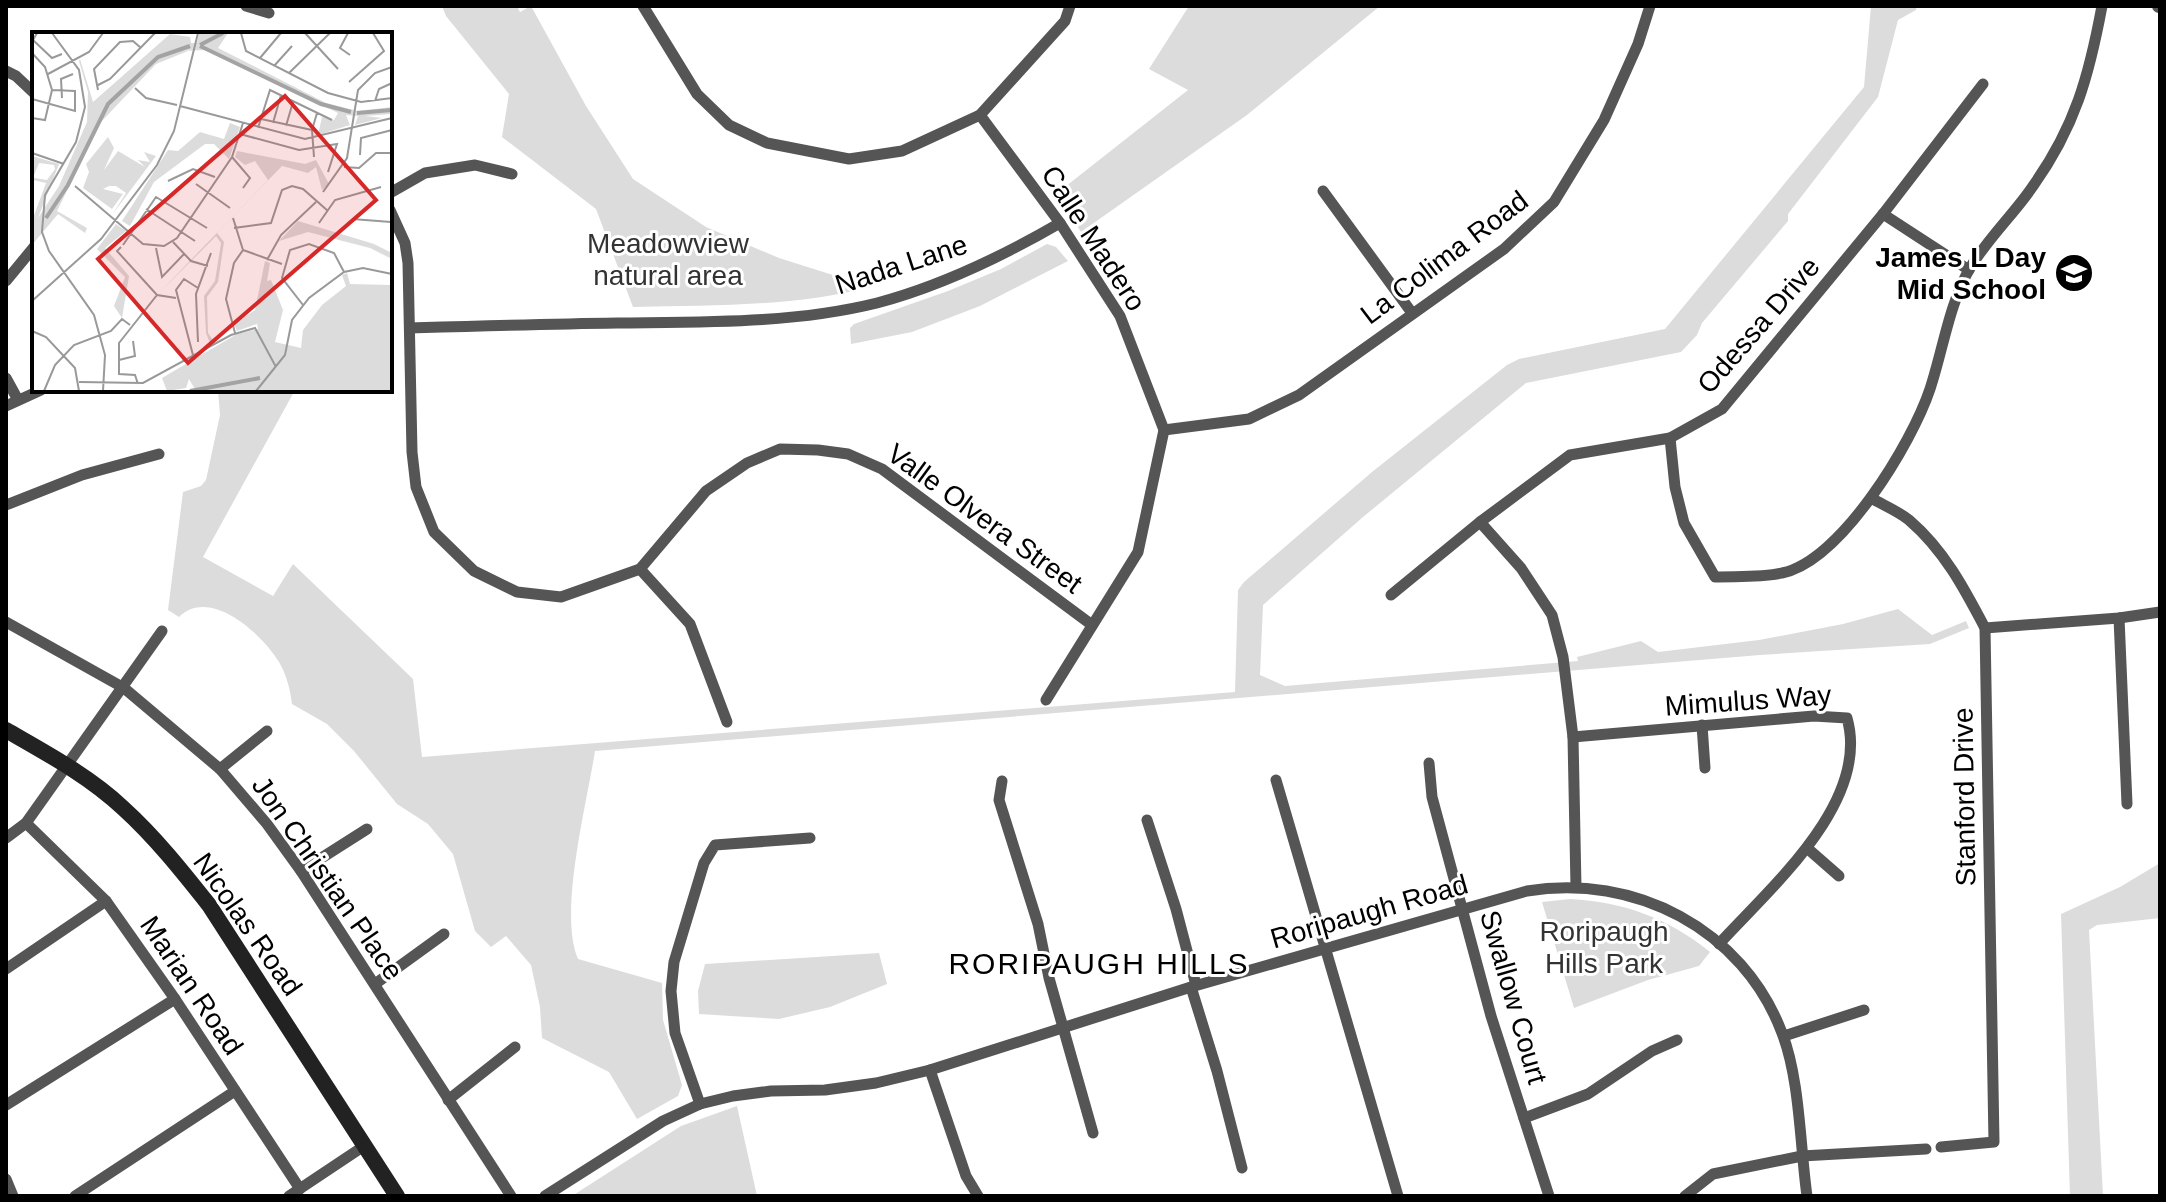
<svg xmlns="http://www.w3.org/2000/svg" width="2166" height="1202" font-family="Helvetica,sans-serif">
  <rect width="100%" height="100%" fill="#fff"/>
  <g fill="#dcdcdc">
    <path d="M 442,6 L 517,6 L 520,12 L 531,6 L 586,106 L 633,179 L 706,227 L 779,258 L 871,287 C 793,307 713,305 633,307 L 596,209 L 502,137 L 509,94 L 446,16 Z"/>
    <path d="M 1189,6 L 1380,6 L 1247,115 L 1081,232 L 1056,194 L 1188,90 L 1149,69 Z"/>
    <path d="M 1871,6 L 1917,6 L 1916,10 L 1898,20 L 1878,97 L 1788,214 L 1788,221 L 1702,323 L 1697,335 L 1681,352 L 1526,383 L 1363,517 L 1263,605 L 1260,675 L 1285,686 L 1578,661 L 1577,657 L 1641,641 L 1658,652 L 1759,640 L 1843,624 L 1898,609 L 1932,635 L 1966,621 L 1969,628 L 1930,644 L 1760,655 L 595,751 C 587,803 558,913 578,959 L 662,983 L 663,1020 L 682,1085 L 678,1096 L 637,1119 L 609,1072 L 542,1038 L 540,1007 L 531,965 L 506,936 L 491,947 L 475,931 L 453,854 L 428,824 L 397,804 L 354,751 L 327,724 L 292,704 C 290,689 287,676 279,662 C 262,634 210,586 179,617 L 168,610 L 183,492 L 201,486 L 206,480 L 220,415 L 218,390 L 295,390 L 203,557 L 273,596 L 293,564 L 413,679 L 422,757 L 1235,692 L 1238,590 L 1244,582 L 1372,472 L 1507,365 L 1519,359 L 1665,329 L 1864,87 Z"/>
    <path d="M 1047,244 L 1056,247 L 1068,261 L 980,306 L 912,332 L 851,344 L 850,328 L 854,324 L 948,291 L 1001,269 Z"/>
    <path d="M 2160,863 L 2160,918 L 2097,925 L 2089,930 L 2103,1196 L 2070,1196 L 2061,914 L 2120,887 Z"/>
    <path d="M 1570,899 C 1624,902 1668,918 1710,952 L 1699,966 L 1648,980 L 1574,1008 L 1542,902 Z"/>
    <path d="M 879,953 L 887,984 L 830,1007 L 779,1019 L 699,1014 L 698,991 L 705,964 Z"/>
    <path d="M 737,1106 L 757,1196 L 572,1196 L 681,1126 Z"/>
  </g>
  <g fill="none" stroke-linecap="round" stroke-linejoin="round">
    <g stroke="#555" stroke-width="11">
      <path d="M 246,6 L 269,13"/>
      <path d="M 643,6 L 697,94 L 729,125 L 767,143 L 849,159 L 902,151 L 980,115 L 1065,21 L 1070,6"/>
      <path d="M 6,71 L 16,76 L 34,93"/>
      <path d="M 980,115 L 1060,223 L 1120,316 L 1164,430 L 1138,552 L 1046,700"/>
      <path d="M 1323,191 L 1412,313"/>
      <path d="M 390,193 L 425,173 L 475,165 L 512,174"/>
      <path d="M 390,210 L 405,243 L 408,263 L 412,452 L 416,487 L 434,532 L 474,571 L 517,592 L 561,597 L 640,569 L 706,491 L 747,463 L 780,449 L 818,450 L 848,454 L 882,469 L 1092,625"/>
      <path d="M 1883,214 L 1969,270"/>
      <path d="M 6,281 L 34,247"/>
      <path d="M 411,328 C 480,326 548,324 617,323 C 703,322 792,324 877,303 C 941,286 1003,256 1060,223"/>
      <path d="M 6,378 L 18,400"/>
      <path d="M 6,406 L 41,390"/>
      <path d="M 1164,430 L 1249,419 L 1299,395 L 1504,249 L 1554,202 L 1604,120 L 1638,44 L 1650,6"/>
      <path d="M 1670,438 L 1675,487 L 1684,523 L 1715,577 C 1736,576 1761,578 1782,573 C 1841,561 1912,443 1930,389 C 1943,350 1949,304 1970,268 C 1988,238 2014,214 2033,186 C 2075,127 2089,76 2102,6"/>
      <path d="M 1871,498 C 1883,505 1898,511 1909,520 C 1944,550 1964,588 1985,628 L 1994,1142 L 1941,1147"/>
      <path d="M 6,505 L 82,475 L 159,454"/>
      <path d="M 1480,522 L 1521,568 L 1552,615 L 1563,657 L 1573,737 L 1576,887"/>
      <path d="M 640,569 L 690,624 L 727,722"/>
      <path d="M 1391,595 L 1480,522 L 1570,455 L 1670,438 L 1722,409 L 1883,214 L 1983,84"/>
      <path d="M 2119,618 L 2127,804"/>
      <path d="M 6,622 L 124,688 L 220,769 L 267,824 L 301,871 L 511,1196"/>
      <path d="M 1985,628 L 2119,618 L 2160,612"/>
      <path d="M 1702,725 L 1705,768"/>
      <path d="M 1573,737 L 1814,716 L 1847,718 C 1871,802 1770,888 1719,944"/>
      <path d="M 1429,763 L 1432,797 L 1491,1016 L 1549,1196"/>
      <path d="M 220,769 L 267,731"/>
      <path d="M 1276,780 L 1398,1196"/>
      <path d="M 1002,781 L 999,800 L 1038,924 L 1049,978 L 1093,1133"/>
      <path d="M 1147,820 L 1176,909 L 1196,985"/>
      <path d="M 26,823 L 106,901 L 175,999 L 300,1189"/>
      <path d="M 6,838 L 26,823 L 162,631"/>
      <path d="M 1807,848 L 1839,876"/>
      <path d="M 301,871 L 367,829"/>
      <path d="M 6,969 L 106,901"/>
      <path d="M 375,984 L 444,934"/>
      <path d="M 1191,987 L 1217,1071 L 1242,1168"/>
      <path d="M 1784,1036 L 1864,1010"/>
      <path d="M 930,1070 L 966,1176 L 978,1196"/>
      <path d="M 448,1100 L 515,1047"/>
      <path d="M 700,1104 L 675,1033 L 671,991 L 674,962 L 704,863 L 715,845 L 810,838"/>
      <path d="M 6,1105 L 175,999"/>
      <path d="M 1524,1118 L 1588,1094 L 1652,1051 L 1677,1040"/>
      <path d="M 6,1179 L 13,1196"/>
      <path d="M 75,1196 L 235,1091"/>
      <path d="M 289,1196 L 364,1146"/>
      <path d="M 545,1196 L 663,1121 L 700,1104 L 733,1096 L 771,1091 L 825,1090 L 876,1083 L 930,1070 L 1191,987 L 1527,891 C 1634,873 1743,929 1782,1033 C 1800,1079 1800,1146 1807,1196"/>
      <path d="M 1685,1196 L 1713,1174 L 1802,1156 L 1926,1149"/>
    </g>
    <path stroke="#555" stroke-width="14" d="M 2159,6 L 2160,6"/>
    <path stroke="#222" stroke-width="16" d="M 6,730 C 46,753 89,776 123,808 C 155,837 182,871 209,905 L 397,1196"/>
  </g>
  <defs>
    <g id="school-disc" transform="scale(2)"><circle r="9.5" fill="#000" stroke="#fff"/><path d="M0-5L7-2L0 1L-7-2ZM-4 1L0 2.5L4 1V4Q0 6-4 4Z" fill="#fff"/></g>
  </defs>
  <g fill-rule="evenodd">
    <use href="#school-disc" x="2074" y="273"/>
  </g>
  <g text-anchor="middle" stroke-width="6" stroke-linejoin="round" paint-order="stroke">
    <g font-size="28" fill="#000" stroke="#fff">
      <text transform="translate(1094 238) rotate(57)" y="10">Calle Madero</text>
      <text transform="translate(1444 257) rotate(-37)" y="10">La Colima Road</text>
      <text transform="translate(901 264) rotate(-18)" y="10">Nada Lane</text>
      <text transform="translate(1758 325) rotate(-49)" y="10">Odessa Drive</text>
      <text transform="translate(985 518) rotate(36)" y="10">Valle Olvera Street</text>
      <text transform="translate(1748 700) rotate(-4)" y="10">Mimulus Way</text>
      <text transform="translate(1964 797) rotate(-91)" y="10">Stanford Drive</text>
      <text transform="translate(328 878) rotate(55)" y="10">Jon Christian Place</text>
      <text transform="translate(1369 911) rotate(-16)" y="10">Roripaugh Road</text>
      <text transform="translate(248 924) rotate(55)" y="10">Nicolas Road</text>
      <text transform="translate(192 985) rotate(56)" y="10">Marian Road</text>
      <text transform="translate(1514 997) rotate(74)" y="10">Swallow Court</text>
    </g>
    <g font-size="28" fill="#333" stroke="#fff">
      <text x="668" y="253">Meadowview<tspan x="668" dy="32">natural area</tspan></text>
      <text x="1604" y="941">Roripaugh<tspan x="1604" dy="32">Hills Park</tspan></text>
    </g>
    <g font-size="28" font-weight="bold" fill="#000" stroke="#fff" text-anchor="end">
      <text x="2046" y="267">James L Day<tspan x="2046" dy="32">Mid School</tspan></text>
    </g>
    <g font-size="30" letter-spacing="2" fill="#000" stroke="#fff">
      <text x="1099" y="974">RORIPAUGH HILLS</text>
    </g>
  </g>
  <g transform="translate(32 32)">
    <rect width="360" height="360" fill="#fff"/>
    <path d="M 167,1 L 196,1 L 186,16 L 294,71 L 326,79 L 360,75 L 360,82 L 333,84 L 350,86 L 323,93 L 326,84 L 314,83 L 318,93 L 286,103 L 290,85 L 302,88 L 306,81 L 175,18 L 146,19 L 156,19 L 124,32 L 69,90 L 25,179 L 55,196 L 53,201 L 26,182 L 0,213 L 0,189 L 14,151 L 1,148 L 2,146 L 15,148 L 23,137 L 22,133 L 7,131 L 0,148 L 0,124 L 27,132 L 6,186 L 27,154 L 55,90 L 56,60 L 47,29 L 48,27 L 61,70 L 138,2 L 158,5 L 159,11 L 165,11 ZM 198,91 L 208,95 L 197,127 L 182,112 L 173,112 L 122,150 L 98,194 L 90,189 L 136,118 L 146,119 L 168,100 L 192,107 ZM 76,105 L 82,116 L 72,138 L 86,119 L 113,135 L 106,128 L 118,130 L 112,120 L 124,124 L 80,183 L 94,161 L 84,154 L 77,154 L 71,157 L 91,162 L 80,177 L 51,156 L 57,140 L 54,132 ZM 205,119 L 273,132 L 284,128 L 297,152 L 290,158 L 284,135 L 276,141 L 250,134 L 185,201 L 192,210 L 186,250 L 175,265 L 176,301 L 183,311 L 179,314 L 174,301 L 172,264 L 183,249 L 189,211 L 184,204 L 126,262 L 236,148 L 223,129 L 213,133 L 203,125 ZM 266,189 L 342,212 L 360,221 L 360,227 L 338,216 L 276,200 L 247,209 ZM 84,192 L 94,199 L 73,216 L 97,244 L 90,286 L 82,274 L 93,245 L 65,217 ZM 233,229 L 238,231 L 235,249 L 239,248 L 251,278 L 243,310 L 269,316 L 271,298 L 290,273 L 314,254 L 310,243 L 315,241 L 318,252 L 360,253 L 360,359 L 164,359 L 157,347 L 154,356 L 135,359 L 130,346 L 205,302 L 226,297 L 225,292 L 205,299 L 202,292 L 223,278 Z" fill="#dcdcdc"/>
    <path fill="none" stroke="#a3a3a3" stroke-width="4" d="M 168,13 L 191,1M 168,14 L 289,72 L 319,80M 325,81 L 360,78M 14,186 L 36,153 L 76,72 L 126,25 L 158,14M 158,359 L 228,346"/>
    <path fill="none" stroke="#999" stroke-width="2" d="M 5,1 L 1,8 L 20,26 L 30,22M 20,1 L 47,38 L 53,75 L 44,110 L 13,163 L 10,200 L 17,219 L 62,283 L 73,323 L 71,359M 209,1 L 214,19 L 296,61 L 329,70 L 360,66M 273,1 L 306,37M 316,1 L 308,16 L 318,23M 0,21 L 13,35 L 20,58 L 13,88 L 0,86M 228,26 L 249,1M 242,34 L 260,14M 257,41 L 298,1M 16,42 L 57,20 L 71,1M 317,50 L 352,19 L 341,1M 66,53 L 78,47 L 123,1M 103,56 L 114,66 L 145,73M 66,58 L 62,37 L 88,10 L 101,9 L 109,16M 30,66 L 29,47 L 41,42M 0,67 L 43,79 L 43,59 L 20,58M 343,69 L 347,57 L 360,51M 148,74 L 273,107 L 360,86M 229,87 L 280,98M 241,91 L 249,63M 254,94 L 261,70M 226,96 L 238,58 L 300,88M 208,102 L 267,118 L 305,112 L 296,140M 0,121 L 32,132M 328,123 L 329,106 L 360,98M 200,125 L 218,146 L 211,156M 282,125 L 280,98 L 285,81M 312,135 L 327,136 L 344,121 L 360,121M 136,149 L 161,137 L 183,145M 164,152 L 198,176M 43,154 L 111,212 L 132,214 L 145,206 L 200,125 L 211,91M 291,160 L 315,126 L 326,58 L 343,41 L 360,35M 114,177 L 163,209M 201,186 L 211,218 L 250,232M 320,187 L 359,190M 287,191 L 303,168 L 349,155M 202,196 L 239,191 L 250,158 L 260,154 L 271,157 L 296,179M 141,210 L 159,229 L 176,234M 91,213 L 124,165 L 175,196M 89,215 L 85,219 L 125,263 L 144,266M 124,216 L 130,245 L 152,222M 235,228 L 249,203 L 284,170M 0,269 L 69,207 L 125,133 L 142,99 L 166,1M 271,273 L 250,246 L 258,218 L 277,212 L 302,221 L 312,240M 0,299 L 14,305 L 43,336 L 47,359M 203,301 L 194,267 L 202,231 L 211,218M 166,310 L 164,262 L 179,221M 162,327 L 144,258 L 152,247 L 166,256M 87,328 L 103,324 L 101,309M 47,350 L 111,351 L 199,303 L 223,296 L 244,335M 106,352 L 103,343 L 87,342 L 87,311 L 125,263M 12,359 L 23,333 L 42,313 L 79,299 L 90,287 L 98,293M 224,359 L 253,323 L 260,288 L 277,266 L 312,240 L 331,236 L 360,242"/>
    <path fill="#d62828" fill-opacity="0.15" stroke="#d62828" stroke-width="4" d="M 253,64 L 344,168 L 156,331 L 66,227 Z"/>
    <rect width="360" height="360" fill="none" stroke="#000" stroke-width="4"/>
  </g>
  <rect width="2166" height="1202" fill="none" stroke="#000000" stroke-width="16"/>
</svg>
